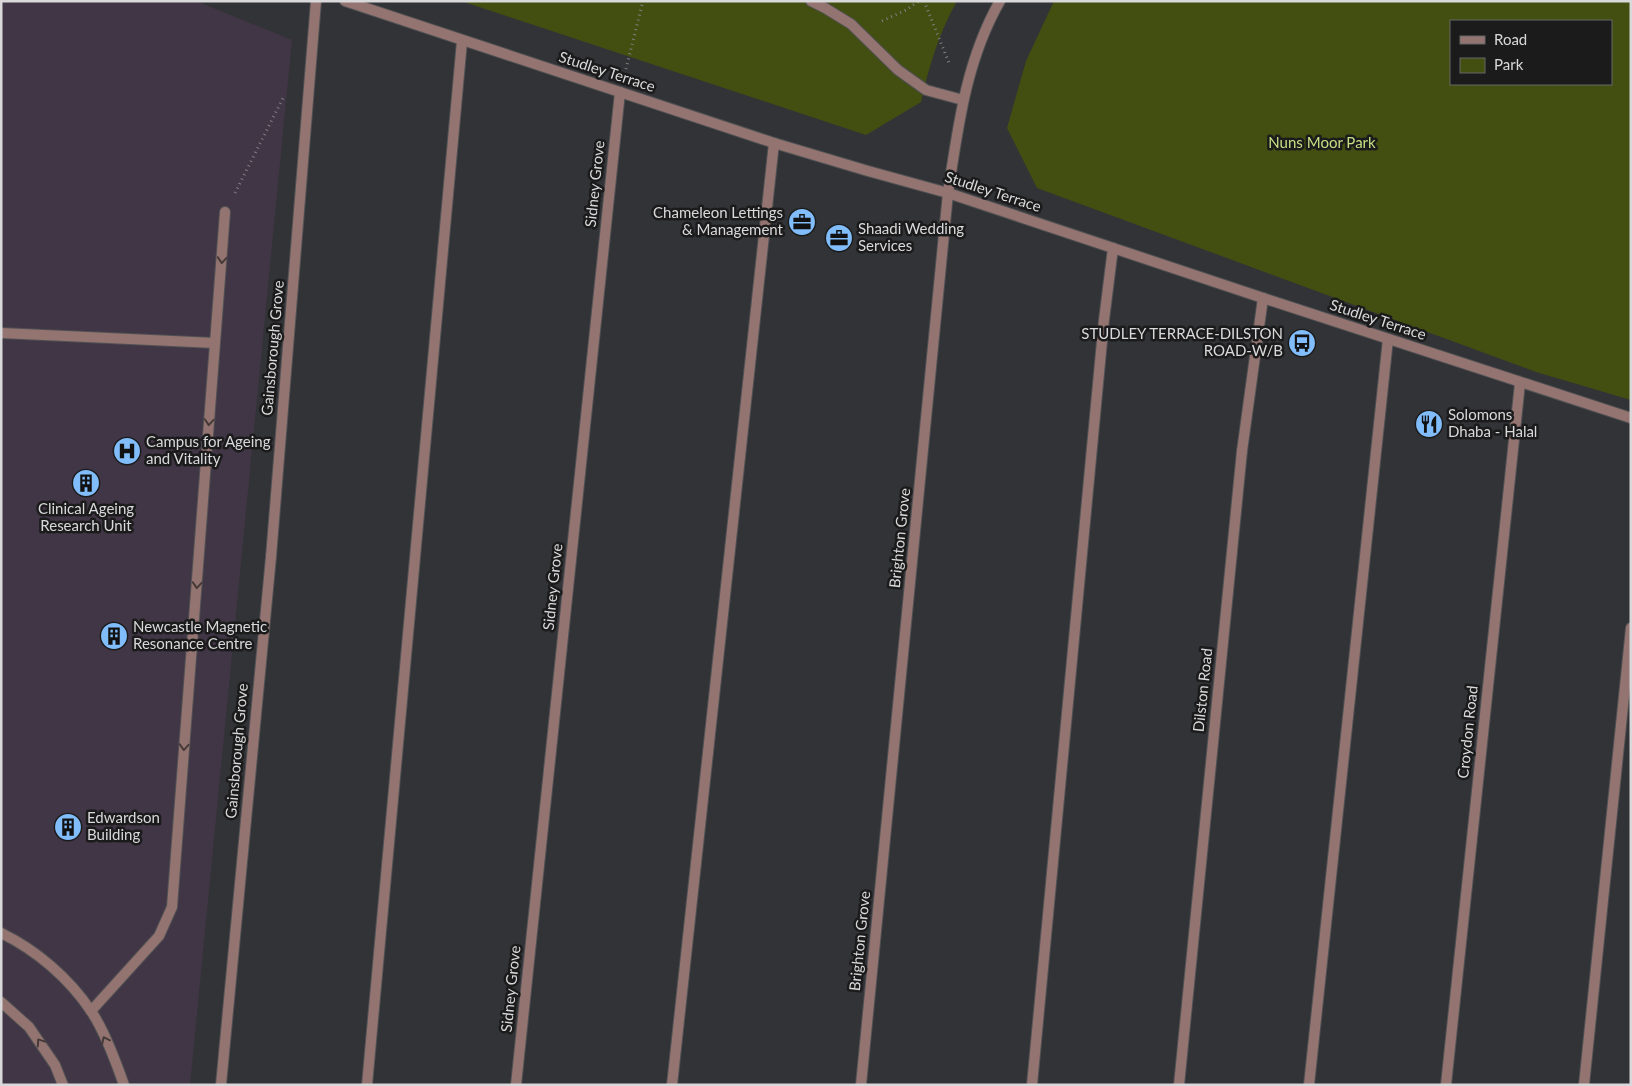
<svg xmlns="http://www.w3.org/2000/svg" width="1632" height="1086" font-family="Lato,sans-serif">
  <rect width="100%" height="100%" fill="#323336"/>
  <path fill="#413645" d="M 1,1 L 196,1 L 292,40 L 190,1085 L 1,1085 Z"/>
  <g fill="#424f11" fill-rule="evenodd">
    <path d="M 461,1 L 957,1 C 939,33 929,66 921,102 L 866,135 Z"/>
    <path d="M 1054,1 L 1631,1 L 1631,400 L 1536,372 L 1037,188 L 1007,128 L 1026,61 ZM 1451,21 L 1611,21 L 1611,84 L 1451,84 Z"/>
  </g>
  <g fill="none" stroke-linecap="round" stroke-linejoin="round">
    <g stroke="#505154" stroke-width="12">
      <g id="service">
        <path d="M 811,1 L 825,8 L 851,24 L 898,70 L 926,90 L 963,100"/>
        <path d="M 1,333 L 215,343"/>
        <path d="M 1,933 C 36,950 69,978 91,1011 C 104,1030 116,1062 124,1085"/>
        <path d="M 1,1002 L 29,1027 L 55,1065 L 63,1085"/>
        <path d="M 91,1011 L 159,936 L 172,907 L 225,212"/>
        <path d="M 367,1085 L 462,41"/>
        <path d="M 672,1085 L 774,143"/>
        <path d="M 1032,1085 L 1104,320 L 1113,248"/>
        <path d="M 1309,1085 L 1388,339"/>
        <path d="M 1584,1085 L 1631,628"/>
      </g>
    </g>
    <g stroke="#505154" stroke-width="12">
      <g id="pedestrian">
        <path d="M 1242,451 L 1263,298"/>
        <path d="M 246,820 L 271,557"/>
      </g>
    </g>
    <g stroke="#505154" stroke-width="12">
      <g id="minor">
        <path d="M 271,557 L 316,1"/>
        <path d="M 221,1085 L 246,820"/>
        <path d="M 516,1085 L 620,92"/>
        <path d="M 1179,1085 L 1242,451"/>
        <path d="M 1446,1085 L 1520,383"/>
      </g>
    </g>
    <g stroke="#505154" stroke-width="12">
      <g id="tertiary">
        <path d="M 345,1 L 774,143 L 868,171 L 948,193 L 1263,298 L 1631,418"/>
        <path d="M 861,1085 L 948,193 C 958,127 966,60 1000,1"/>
      </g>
    </g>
    <g stroke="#7f7f82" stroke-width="3" stroke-dasharray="1 4" stroke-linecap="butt">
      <path d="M 924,1 L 949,63"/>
      <path d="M 882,21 L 906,10 L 919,1"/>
      <path d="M 626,69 L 643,1"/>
      <path d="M 235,193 L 284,96"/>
    </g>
    <use href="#service" stroke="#947470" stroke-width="10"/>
    <use href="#pedestrian" stroke="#947470" stroke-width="10"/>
    <use href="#minor" stroke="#947470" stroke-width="10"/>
    <use href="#tertiary" stroke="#947470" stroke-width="10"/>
  </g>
  <defs><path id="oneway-chevron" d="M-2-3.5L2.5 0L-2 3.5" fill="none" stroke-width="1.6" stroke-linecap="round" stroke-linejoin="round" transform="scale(1.25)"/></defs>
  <g stroke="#453a39">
    <use href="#oneway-chevron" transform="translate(222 260) rotate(94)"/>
    <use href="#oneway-chevron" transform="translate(209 422) rotate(94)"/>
    <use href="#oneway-chevron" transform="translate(197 585) rotate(94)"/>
    <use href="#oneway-chevron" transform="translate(184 747) rotate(94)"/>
    <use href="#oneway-chevron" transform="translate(105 1040) rotate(-116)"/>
    <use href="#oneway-chevron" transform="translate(40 1042) rotate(-124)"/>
  </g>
  <defs>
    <g id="office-disc" transform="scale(1.4375)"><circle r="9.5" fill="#81bdfa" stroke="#1b1b1c"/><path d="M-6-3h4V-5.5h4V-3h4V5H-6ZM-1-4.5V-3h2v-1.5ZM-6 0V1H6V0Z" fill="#111"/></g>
    <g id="bus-disc" transform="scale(1.4375)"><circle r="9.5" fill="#81bdfa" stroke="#1b1b1c"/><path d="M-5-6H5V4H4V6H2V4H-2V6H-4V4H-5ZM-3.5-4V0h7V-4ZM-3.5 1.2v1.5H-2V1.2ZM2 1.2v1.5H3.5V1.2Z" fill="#111"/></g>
    <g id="restaurant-disc" transform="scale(1.4375)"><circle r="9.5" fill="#81bdfa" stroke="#1b1b1c"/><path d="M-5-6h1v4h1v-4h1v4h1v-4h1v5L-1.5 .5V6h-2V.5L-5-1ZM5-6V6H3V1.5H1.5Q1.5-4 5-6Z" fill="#111"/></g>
    <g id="hospital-disc" transform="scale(1.4375)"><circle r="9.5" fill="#81bdfa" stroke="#1b1b1c"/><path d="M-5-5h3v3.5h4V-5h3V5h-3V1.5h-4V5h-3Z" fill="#111"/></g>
    <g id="building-disc" transform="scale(1.4375)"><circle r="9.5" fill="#81bdfa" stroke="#1b1b1c"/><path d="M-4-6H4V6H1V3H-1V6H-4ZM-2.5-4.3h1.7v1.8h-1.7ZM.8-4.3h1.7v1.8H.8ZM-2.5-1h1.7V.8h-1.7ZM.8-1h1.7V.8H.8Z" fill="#111"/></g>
  </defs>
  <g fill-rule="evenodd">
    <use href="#office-disc" x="802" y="222"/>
    <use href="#office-disc" x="839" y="238"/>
    <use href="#bus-disc" x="1302" y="343"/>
    <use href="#restaurant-disc" x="1429" y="424"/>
    <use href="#hospital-disc" x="127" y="451"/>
    <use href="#building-disc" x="86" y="483"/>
    <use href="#building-disc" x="114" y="636"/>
    <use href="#building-disc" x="68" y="827"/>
  </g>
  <g text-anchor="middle" stroke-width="5" stroke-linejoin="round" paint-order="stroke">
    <g font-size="15" fill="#d9d9db" stroke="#1b1b1c">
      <text transform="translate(607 72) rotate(18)" y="5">Studley Terrace</text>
      <text transform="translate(595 184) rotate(-84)" y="5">Sidney Grove</text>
      <text transform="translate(993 192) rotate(18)" y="5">Studley Terrace</text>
      <text transform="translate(1378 320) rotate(18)" y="5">Studley Terrace</text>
      <text transform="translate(273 348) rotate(-85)" y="5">Gainsborough Grove</text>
      <text transform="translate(900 538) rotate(-84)" y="5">Brighton Grove</text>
      <text transform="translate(553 587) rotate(-84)" y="5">Sidney Grove</text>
      <text transform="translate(1203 690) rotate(-84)" y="5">Dilston Road</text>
      <text transform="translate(1468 732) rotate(-84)" y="5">Croydon Road</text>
      <text transform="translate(237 751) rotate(-85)" y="5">Gainsborough Grove</text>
      <text transform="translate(860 941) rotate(-84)" y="5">Brighton Grove</text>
      <text transform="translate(511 989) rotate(-84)" y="5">Sidney Grove</text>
    </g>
    <g font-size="15" fill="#c7df84" stroke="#1b1b1c">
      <text x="1322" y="148">Nuns Moor Park</text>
    </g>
    <g font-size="15" fill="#d9d9db" stroke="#1b1b1c" text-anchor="start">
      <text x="783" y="218" text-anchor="end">Chameleon Lettings<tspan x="783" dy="17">&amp; Management</tspan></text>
      <text x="858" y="234">Shaadi Wedding<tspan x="858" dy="17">Services</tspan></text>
      <text x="1283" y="339" text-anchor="end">STUDLEY TERRACE-DILSTON<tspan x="1283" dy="17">ROAD-W/B</tspan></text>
      <text x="1448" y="420">Solomons<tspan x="1448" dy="17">Dhaba - Halal</tspan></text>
      <text x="146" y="447">Campus for Ageing<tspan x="146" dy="17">and Vitality</tspan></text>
      <text x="86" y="514" text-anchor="middle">Clinical Ageing<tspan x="86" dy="17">Research Unit</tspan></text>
      <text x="133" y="632">Newcastle Magnetic<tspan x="133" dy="17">Resonance Centre</tspan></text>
      <text x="87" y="823">Edwardson<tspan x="87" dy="17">Building</tspan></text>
    </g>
  </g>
  <rect width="1632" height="1086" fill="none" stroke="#d9d9db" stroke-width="5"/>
  <rect x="1450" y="20" width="162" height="65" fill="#1b1b1c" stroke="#676768"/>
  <rect x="1460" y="36" width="25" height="8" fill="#947470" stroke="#676768"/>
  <text x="1494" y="45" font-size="15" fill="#d9d9db">Road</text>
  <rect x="1460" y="58" width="25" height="15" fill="#424f11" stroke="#676768"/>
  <text x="1494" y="70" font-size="15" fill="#d9d9db">Park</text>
</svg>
